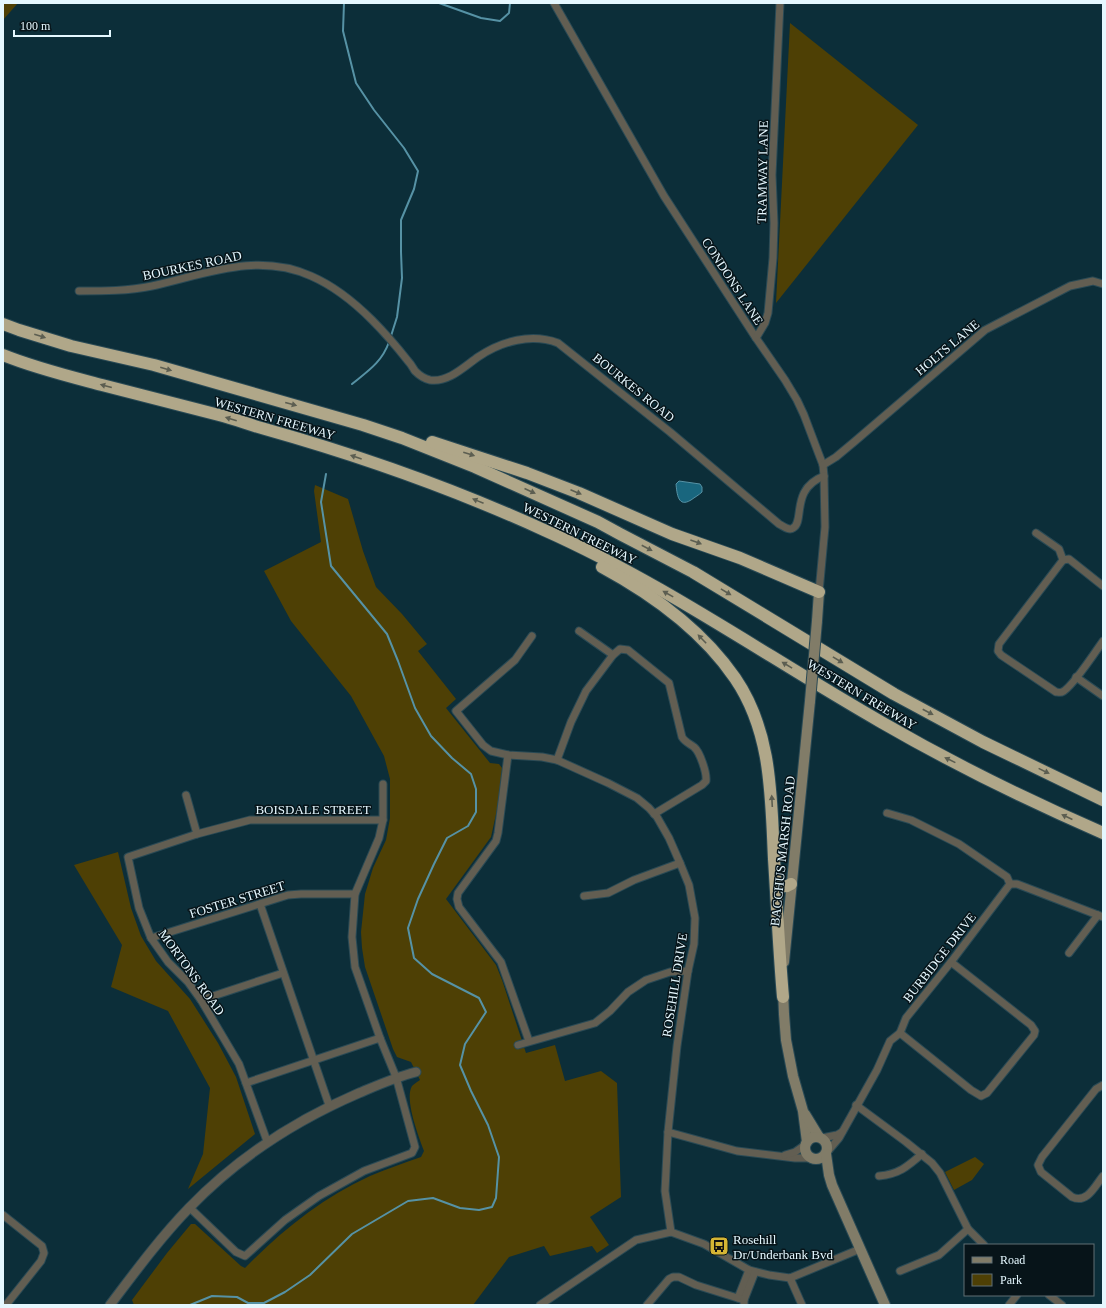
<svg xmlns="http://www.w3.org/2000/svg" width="1106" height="1308" font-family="'Times New Roman',serif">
  <rect width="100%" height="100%" fill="#0c2e39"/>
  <g fill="#4e4005">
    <path d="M 3,3 L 18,3 L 3,20 Z"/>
    <path d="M 790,23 L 918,125 L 776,303 Z"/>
    <path d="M 315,485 L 348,499 L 363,551 L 376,587 L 402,614 L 427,644 L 418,651 L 456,699 L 446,708 L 490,763 L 499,764 L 502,768 L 500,796 L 491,837 L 446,899 L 496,965 L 502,980 L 526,1053 L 555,1045 L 565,1081 L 601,1071 L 617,1083 L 621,1197 L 590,1217 L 609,1245 L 597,1253 L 592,1246 L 550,1256 L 544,1246 L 509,1257 L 473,1305 L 134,1305 L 132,1300 L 167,1253 L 191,1224 L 195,1224 L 241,1266 L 245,1268 C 281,1231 322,1198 370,1176 C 386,1169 404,1163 421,1157 L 424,1151 C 419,1137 404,1099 412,1086 C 414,1084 417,1082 420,1080 L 411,1062 L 397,1057 L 393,1049 L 365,967 L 362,948 L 361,932 L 365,894 L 373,868 L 386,840 L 390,818 L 390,779 L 384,756 L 351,696 L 291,621 L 264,571 L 321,542 L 314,491 Z"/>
    <path d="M 118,852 L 131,908 L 141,936 L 156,961 L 190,999 L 218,1043 L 236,1077 L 255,1134 L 188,1189 L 203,1154 L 210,1088 L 168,1011 L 111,987 L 122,945 L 74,865 Z"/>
    <path d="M 975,1157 L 984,1164 L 972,1180 L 954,1190 L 945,1172 Z"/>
  </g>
  <path fill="#19667e" stroke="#5692a5" d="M 679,481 L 700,484 L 702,487 L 702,492 C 699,495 695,497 691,500 C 678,508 677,494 676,484 Z"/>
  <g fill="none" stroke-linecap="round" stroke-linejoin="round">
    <g stroke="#5692a5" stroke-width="2">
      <path d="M 344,3 L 343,31 L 356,83 L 374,110 L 404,148 L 418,171 L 414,189 L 401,220 L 401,252 L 402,278 L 397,317 L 391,336"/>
      <path d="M 439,3 L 481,18 L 500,21 L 509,13 L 510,3"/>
      <path d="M 352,384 C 368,371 382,362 389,342"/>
      <path d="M 190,1305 L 212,1296 L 237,1297 L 248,1303 L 264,1303 L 285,1292 L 310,1275 L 352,1234 L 408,1201 L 433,1198 L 460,1208 L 479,1210 L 492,1207 L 496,1198 L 499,1157 L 488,1125 L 471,1091 L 460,1065 L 465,1044 L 486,1012 L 479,998 L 432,974 L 414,958 L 408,928 L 418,899 L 434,864 L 447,838 L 468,826 L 476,812 L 476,789 L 471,774 L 452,758 L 431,736 L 415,708 L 398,661 L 387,634 L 331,566 L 321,502 L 326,474"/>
    </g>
    <g stroke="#2a4a55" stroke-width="9">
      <g id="minor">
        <path d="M 554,3 L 664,196 L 756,338 L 785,380 L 797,400 L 804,415 L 818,452 L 823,465 L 824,476 L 825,527 L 819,592"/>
        <path d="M 79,291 C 104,291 128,291 152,286 C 206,274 257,252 311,276 C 334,286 355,303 372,320 C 385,333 397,347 408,361 C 411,364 413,368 415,371 C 419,375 425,379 430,380 C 448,383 465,366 478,357 C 502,341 531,333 558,343 L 670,432 L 779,524 C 783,526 789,531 793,528 C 805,522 790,489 824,476"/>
        <path d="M 756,338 L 765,323 L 768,313 L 773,258 L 774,223 L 772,175 L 780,3"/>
        <path d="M 823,465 L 836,457 L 854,442 L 985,330 L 1070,286 L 1093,281 L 1103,284"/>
        <path d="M 1036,533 L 1059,549 L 1063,560"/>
        <path d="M 1063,560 L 999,644 L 998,651 L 1001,655 L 1056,692 C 1057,692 1061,693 1062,692 C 1071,689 1096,651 1103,641"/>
        <path d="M 1063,560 L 1069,559 L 1103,586"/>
        <path d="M 579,631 L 613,655"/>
        <path d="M 532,636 L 515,660 L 456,711 L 483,745 L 491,751 L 508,755 L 542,757 L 557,760 L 608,783 L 637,798 L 649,808 L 657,817 L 669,838 L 680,863 L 689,885 L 695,918 L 694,944 L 688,971 L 677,1046 L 668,1132 L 665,1191 L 671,1232"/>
        <path d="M 1076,677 L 1103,696"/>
        <path d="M 508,755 L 498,833 L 496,841 L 458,893 L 457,899 L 459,907 L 501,962 L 529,1041"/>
        <path d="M 557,760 L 571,722 L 586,691 L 613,655 L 620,649 L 628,650 L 669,683 L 682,737 C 685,742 690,744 694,747 C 700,752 707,773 706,781 L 702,785 L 654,814"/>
        <path d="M 186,795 L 197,834"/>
        <path d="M 887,813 L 911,820 L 959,844 L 1007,877 L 1010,884"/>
        <path d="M 1010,884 L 1017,884 L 1103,917"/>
        <path d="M 584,896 L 608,893 L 634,880 L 680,863"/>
        <path d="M 260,904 L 329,1105"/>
        <path d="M 151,938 L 288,895 L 301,894 L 355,894"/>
        <path d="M 1069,953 L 1098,915"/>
        <path d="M 201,1000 L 283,973"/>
        <path d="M 900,1033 L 971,1090 L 981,1096 L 987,1093 L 1034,1035 L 1035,1031 L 1031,1025 L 951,962"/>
        <path d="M 380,1038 L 355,967 L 352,937 L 355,894 L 379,838 L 383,820 L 383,784"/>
        <path d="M 518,1045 L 595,1023 L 610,1011 L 628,992 L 646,980 L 670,972 L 688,971"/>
        <path d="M 1103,1085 L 1096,1089 L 1042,1157 L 1038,1165 L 1041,1172 L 1072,1197 C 1087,1204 1095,1186 1103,1176"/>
        <path d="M 856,1105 L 906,1142 L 932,1163 L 940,1173 L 968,1229 L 984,1245"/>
        <path d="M 668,1132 L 737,1151 L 795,1158 L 811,1158"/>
        <path d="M 822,1138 L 837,1135 L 842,1132"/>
        <path d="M 267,1141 L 239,1064 L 201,1000 L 188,982 L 168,962 L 151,938 L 139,908 L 128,857 L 197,834 L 250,820 L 383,820"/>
        <path d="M 828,1151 L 839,1138 L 877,1070 L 890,1041 L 900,1033 L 906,1018 L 951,962 L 1010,884"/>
        <path d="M 785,1155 L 795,1152 L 805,1145"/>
        <path d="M 879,1176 C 899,1174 907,1167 922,1154"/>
        <path d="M 189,1207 L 236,1252 L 245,1256 L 285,1220 L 319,1196 L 364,1171 L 412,1153 L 415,1147 L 396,1077 L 380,1038 L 246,1083"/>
        <path d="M 3,1215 L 42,1246 L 44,1253 L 41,1261 L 6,1305"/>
        <path d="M 900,1271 L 939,1255 L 968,1229"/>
        <path d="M 790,1278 L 802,1305"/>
        <path d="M 1049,1295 L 1062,1305"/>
        <path d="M 738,1298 L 749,1270"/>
        <path d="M 540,1305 L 636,1240 L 671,1232 L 704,1244 L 749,1270 L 769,1275 L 790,1278 L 860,1249"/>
        <path d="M 647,1305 L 669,1279 L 673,1277 L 679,1277 L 696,1285 L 744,1300"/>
        <path d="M 744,1305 L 744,1300 L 755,1272"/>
        <path d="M 1009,1305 L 1017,1295"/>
      </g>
    </g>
    <g stroke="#2a4a55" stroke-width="11">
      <path id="tertiary" d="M 110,1305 C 135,1272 160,1238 189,1208 C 238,1157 294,1121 359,1093 C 378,1085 396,1077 416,1072"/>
    </g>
    <g stroke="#2a4a55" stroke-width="12">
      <g id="secondary">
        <path d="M 817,621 L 819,592"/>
        <path d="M 784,962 L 810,701"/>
        <path d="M 783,990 L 784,1014 L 786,1040 L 793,1076 L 803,1111 L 807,1142"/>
        <path d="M 805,1114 L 819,1137"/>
        <circle cx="816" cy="1148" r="11"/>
        <path d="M 826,1154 L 829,1175 L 832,1185 L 885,1305"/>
      </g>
    </g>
    <g stroke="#2a4a55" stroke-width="14">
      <g id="motorway">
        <path d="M 3,324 L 19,330 L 71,346 L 154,365 L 363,425 L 402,438 L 475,467 L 598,522 L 620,534 L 693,572 L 894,694 L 983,742 L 1103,800"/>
        <path d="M 3,355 C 35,368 68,376 102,385 C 141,395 180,405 219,415 C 235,419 250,425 265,429 C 361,456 454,489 544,530 C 663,583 769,658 881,722 C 952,763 1027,800 1103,833"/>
        <path d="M 432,442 L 527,473 L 579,493 L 672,534 L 740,558 L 819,592"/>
        <path d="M 602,567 C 652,594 702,630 735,678 C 772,732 771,796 774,859 C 777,905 779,951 783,997"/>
        <path d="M 776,882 C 781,887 785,888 791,884"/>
      </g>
    </g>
    <use href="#minor" stroke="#625e52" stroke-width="7"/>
    <use href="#tertiary" stroke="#625e52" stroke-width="9"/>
    <use href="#secondary" stroke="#817c68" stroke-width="10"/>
    <use href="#motorway" stroke="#b0a789" stroke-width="12"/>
    <g stroke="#2a4a55" stroke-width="12" stroke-linecap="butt">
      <path id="secondary-bridge" d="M 810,701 L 817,621"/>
    </g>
    <use href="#secondary-bridge" stroke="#817c68" stroke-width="10"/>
  </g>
  <defs><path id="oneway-solid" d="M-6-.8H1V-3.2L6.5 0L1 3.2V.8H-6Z"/></defs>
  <g fill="#5c5e51">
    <use href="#oneway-solid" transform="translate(40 336) rotate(17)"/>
    <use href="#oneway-solid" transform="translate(166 369) rotate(16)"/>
    <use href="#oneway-solid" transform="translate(106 386) rotate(-165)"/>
    <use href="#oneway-solid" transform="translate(291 404) rotate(15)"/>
    <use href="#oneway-solid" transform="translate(231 419) rotate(-163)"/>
    <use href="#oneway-solid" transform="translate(469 454) rotate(17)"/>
    <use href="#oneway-solid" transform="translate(356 457) rotate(-161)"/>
    <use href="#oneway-solid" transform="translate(530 491) rotate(24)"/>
    <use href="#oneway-solid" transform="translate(576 492) rotate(23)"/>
    <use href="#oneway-solid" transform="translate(478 501) rotate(-158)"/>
    <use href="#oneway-solid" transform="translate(696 542) rotate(20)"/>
    <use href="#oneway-solid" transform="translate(647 548) rotate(28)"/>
    <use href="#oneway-solid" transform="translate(726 592) rotate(31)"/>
    <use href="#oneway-solid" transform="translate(668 594) rotate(-151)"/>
    <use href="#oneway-solid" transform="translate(702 639) rotate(-134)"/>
    <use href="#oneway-solid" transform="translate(838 660) rotate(31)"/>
    <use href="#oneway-solid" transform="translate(787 665) rotate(-149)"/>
    <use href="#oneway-solid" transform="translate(928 712) rotate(28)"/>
    <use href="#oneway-solid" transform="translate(950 760) rotate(-154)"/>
    <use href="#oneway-solid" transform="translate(1044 771) rotate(26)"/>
    <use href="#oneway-solid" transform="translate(772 801) rotate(-93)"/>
    <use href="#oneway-solid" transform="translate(1067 817) rotate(-155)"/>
  </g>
  <defs>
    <g id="bus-square" transform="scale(1)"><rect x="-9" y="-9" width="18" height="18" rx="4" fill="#d5b534" stroke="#071419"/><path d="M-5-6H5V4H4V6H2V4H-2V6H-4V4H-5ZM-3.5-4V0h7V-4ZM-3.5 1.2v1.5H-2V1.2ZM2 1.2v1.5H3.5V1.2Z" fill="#111"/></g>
  </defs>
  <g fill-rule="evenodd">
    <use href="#bus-square" x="719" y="1246"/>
  </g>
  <g text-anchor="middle" stroke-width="3" stroke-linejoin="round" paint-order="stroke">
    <g font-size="13" fill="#e5f8ff" stroke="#071419">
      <text transform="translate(762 172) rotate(-89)" y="5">TRAMWAY LANE</text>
      <text transform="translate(192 265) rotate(-12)" y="5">BOURKES ROAD</text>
      <text transform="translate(733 281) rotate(57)" y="5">CONDONS LANE</text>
      <text transform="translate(947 347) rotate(-40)" y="5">HOLTS LANE</text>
      <text transform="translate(634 387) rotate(39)" y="5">BOURKES ROAD</text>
      <text transform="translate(275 418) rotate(16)" y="5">WESTERN FREEWAY</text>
      <text transform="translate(580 533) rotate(26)" y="5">WESTERN FREEWAY</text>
      <text transform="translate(862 694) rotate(31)" y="5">WESTERN FREEWAY</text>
      <text x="313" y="814">BOISDALE STREET</text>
      <text transform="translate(782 851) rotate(-84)" y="5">BACCHUS MARSH ROAD</text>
      <text transform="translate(237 899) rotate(-17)" y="5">FOSTER STREET</text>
      <text transform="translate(939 957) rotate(-52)" y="5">BURBIDGE DRIVE</text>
      <text transform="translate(192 972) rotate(54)" y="5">MORTONS ROAD</text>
      <text transform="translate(674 985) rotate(-81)" y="5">ROSEHILL DRIVE</text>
    </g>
    <g font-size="13" fill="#e5f8ff" stroke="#071419" text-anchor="start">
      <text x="733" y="1244">Rosehill<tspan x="733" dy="15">Dr/Underbank Bvd</tspan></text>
    </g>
  </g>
  <rect width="1106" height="1308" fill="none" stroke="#e5f8ff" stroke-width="8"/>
  <rect x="964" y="1244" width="130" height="52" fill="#071419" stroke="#606f75"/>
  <rect x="972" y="1257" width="20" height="6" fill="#817c68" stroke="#606f75"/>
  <text x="1000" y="1264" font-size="12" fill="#e5f8ff">Road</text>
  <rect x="972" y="1274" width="20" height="12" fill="#4e4005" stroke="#606f75"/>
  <text x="1000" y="1284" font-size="12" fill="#e5f8ff">Park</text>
  <path d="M14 30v6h96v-6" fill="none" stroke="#e5f8ff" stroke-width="2"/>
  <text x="20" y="30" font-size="12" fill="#e5f8ff" stroke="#071419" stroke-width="3" paint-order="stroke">100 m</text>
</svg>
